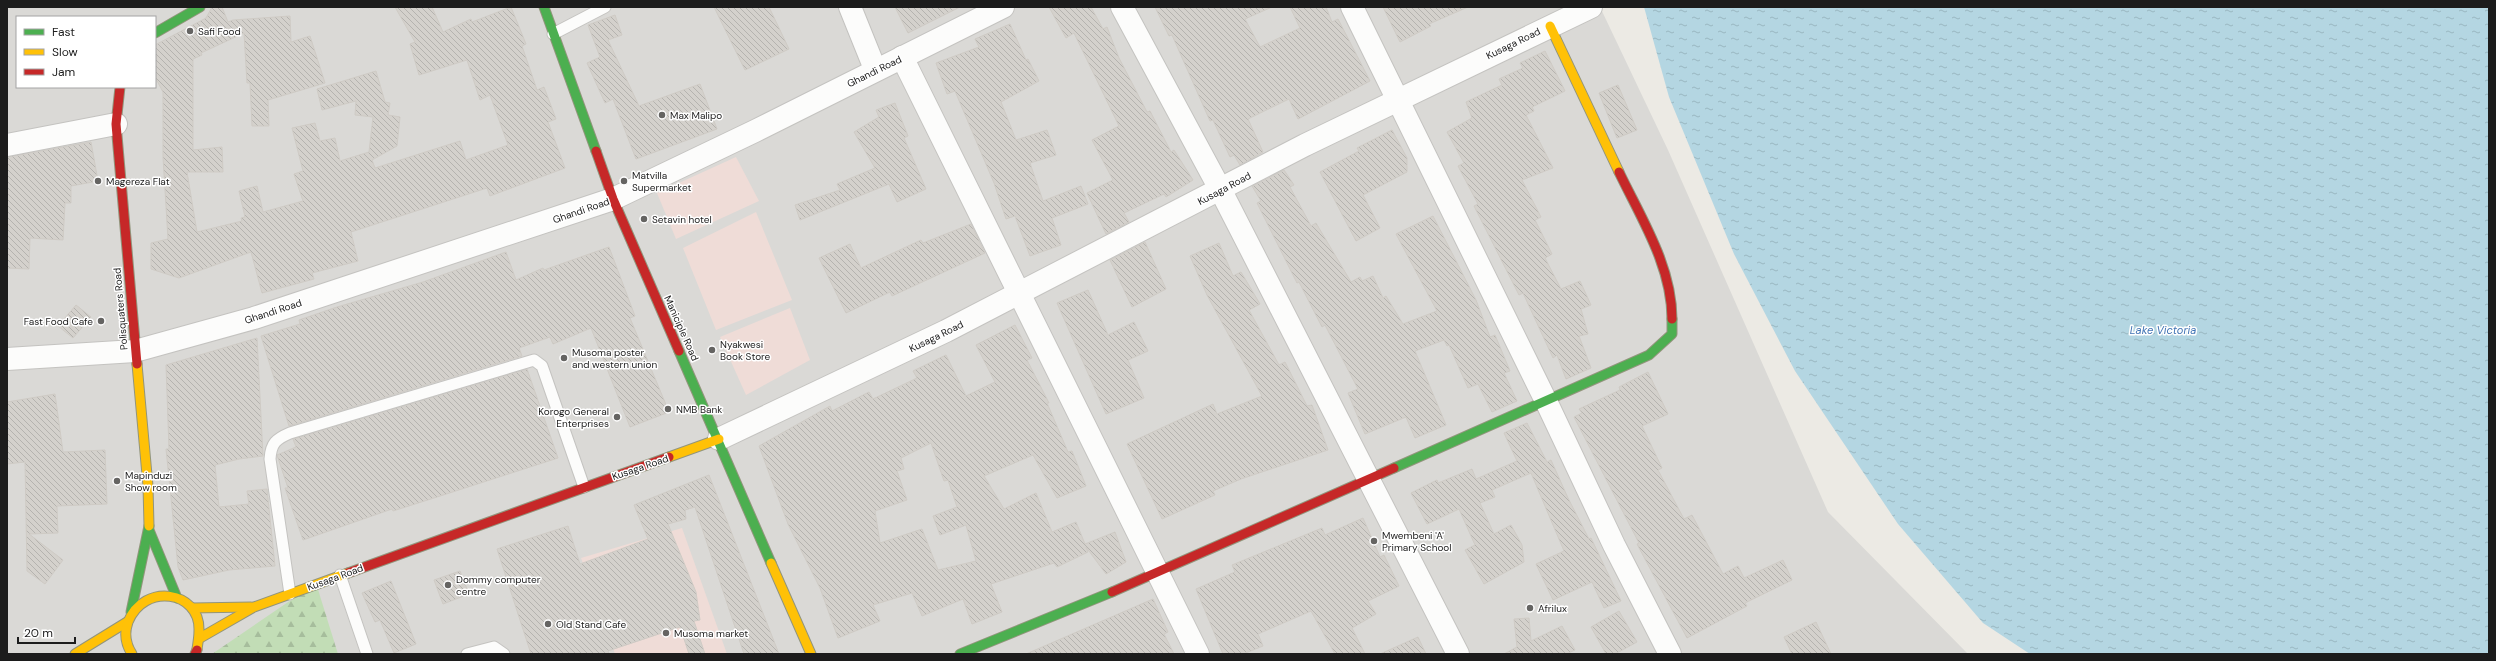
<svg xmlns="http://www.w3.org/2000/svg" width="2496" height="661" font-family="'DM Sans',sans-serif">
  <defs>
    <pattern id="forest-firs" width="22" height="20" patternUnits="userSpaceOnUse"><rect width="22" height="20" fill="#c2ddb6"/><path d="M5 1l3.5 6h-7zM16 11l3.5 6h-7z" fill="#a6bd9c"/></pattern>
    <pattern id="water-ripples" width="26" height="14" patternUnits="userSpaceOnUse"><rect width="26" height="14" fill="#b4d6e2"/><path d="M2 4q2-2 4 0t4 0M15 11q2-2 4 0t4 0" fill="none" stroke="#9ab7c1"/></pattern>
    <pattern id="building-back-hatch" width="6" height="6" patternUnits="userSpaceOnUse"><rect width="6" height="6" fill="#d4d1cc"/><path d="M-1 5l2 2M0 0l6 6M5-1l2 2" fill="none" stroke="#b5b3af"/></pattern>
  </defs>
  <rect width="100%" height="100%" fill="#eceae4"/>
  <path fill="#dad9d6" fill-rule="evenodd" d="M 7,7 L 1600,7 L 1668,150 L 1828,512 L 1968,654 L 7,654 ZM 17,17 L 155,17 L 155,87 L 17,87 Z"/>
  <g fill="#efdcd7">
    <path d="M 736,157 L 759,201 L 676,239 L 657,193 Z"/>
    <path d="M 756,212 L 792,300 L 716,330 L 683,248 Z"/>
    <path d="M 790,308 L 810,360 L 746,395 L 720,337 Z"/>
    <path d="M 682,528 L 727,654 L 615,654 L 581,558 Z"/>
  </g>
  <path fill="url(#forest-firs)" d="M 316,583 L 338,654 L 212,654 Z"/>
  <path fill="url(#water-ripples)" d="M 1644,7 L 2489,7 L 2489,654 L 2030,654 L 1983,623 L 1898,524 L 1795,371 L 1734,254 L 1669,97 Z"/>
  <g fill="url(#building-back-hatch)" stroke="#cfcbc5" fill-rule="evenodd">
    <path d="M 212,7 L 222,7 L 228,22 L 233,20 L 290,16 L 291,42 L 310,36 L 325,83 L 268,100 L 269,126 L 252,126 L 250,83 L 247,83 L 244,33 L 201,53 L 202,55 L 193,59 L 193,150 L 222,147 L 223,172 L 187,172 L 197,232 L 242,221 L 241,218 L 245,217 L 239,191 L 257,186 L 263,212 L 303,201 L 294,174 L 303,171 L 292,128 L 315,123 L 320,141 L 335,138 L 340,161 L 369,152 L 373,117 L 355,115 L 356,101 L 322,110 L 317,89 L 376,71 L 385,102 L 390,103 L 388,115 L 400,117 L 397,146 L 372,160 L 375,168 L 460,141 L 466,160 L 508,145 L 490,95 L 480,100 L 467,60 L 419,75 L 410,44 L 415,42 L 395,7 L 432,7 L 443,32 L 471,19 L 472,22 L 511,7 L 526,44 L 522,46 L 537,90 L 544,87 L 556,119 L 548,122 L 565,168 L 490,196 L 487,188 L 351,232 L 358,261 L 312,273 L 314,279 L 262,293 L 251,252 L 179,278 L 151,269 L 151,243 L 168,239 L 163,157 L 163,92 L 155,77 L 155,45 L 206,18 Z"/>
    <path d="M 714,7 L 769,7 L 789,49 L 745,70 Z"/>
    <path d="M 895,7 L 960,7 L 908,33 Z"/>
    <path d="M 1049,7 L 1091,7 L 1103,29 L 1107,27 L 1119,58 L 1147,112 L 1150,111 L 1171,152 L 1174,150 L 1193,180 L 1166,197 L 1164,194 L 1124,213 L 1129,222 L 1106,234 L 1087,193 L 1113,180 L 1092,140 L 1119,126 L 1074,33 L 1066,38 Z"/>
    <path d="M 1155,7 L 1272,7 L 1245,19 L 1260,47 L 1300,28 L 1290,7 L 1326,7 L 1332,22 L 1338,19 L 1370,81 L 1298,119 L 1289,99 L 1248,119 L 1263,152 L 1240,165 L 1234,155 L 1230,157 L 1213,120 L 1210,121 L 1172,35 L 1169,36 Z"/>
    <path d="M 1383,7 L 1468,7 L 1429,24 L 1431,26 L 1400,42 Z"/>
    <path d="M 615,15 L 622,35 L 608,40 L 639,106 L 700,84 L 717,129 L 636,159 L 613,99 L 605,103 L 587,63 L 600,57 L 588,25 Z"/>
    <path d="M 1010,24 L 1026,60 L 1028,59 L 1039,81 L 1001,102 L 1016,140 L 1047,130 L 1056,155 L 1030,163 L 1043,201 L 1081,186 L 1088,204 L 1052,218 L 1061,245 L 1030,256 L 1015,216 L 1006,219 L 994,183 L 955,91 L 947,94 L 936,63 L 979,47 L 975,39 Z"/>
    <path d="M 1545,51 L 1565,91 L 1532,107 L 1534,111 L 1526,115 L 1553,168 L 1522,180 L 1541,217 L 1535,220 L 1552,254 L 1545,258 L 1561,289 L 1580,281 L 1591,305 L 1581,309 L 1588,334 L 1579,336 L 1591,368 L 1566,379 L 1557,355 L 1553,358 L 1523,293 L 1519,295 L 1474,206 L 1478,204 L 1458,166 L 1464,163 L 1447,132 L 1472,118 L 1466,102 L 1502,85 L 1499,79 L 1523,68 L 1520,63 Z"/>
    <path d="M 1618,85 L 1637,130 L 1617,138 L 1599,93 Z"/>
    <path d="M 895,103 L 908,136 L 904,138 L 926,189 L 897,202 L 889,184 L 800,220 L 795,205 L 840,190 L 837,184 L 875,168 L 854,132 L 879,117 L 876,110 Z"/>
    <path d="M 1392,130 L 1407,158 L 1407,172 L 1363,195 L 1380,228 L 1356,241 L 1320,172 L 1359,151 L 1357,148 Z"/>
    <path d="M 91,142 L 98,181 L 71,186 L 71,203 L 65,203 L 63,240 L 30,238 L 29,269 L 7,268 L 7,157 Z"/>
    <path d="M 1284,170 L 1294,185 L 1290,187 L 1311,226 L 1316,223 L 1351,282 L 1360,277 L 1362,281 L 1373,276 L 1383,298 L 1386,296 L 1403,324 L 1437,311 L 1396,234 L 1433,216 L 1476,300 L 1490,337 L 1495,335 L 1510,371 L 1504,373 L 1517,401 L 1492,412 L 1478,384 L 1468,388 L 1449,345 L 1447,346 L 1444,340 L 1415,351 L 1446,425 L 1415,438 L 1406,417 L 1365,434 L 1348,393 L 1358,389 L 1325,325 L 1322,327 L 1299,282 L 1297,283 L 1257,203 L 1261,201 L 1252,186 Z"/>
    <path d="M 971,224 L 985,253 L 892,296 L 890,292 L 846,313 L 819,258 L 850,244 L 861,268 L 921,240 L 923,243 Z"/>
    <path d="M 1145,242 L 1166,289 L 1132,307 L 1110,260 Z"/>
    <path d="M 1219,243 L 1233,276 L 1241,272 L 1260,304 L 1249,310 L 1279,365 L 1285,362 L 1307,406 L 1312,405 L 1328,450 L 1241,479 L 1213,491 L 1215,495 L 1162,519 L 1127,444 L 1213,404 L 1217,414 L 1262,396 L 1207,295 L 1190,256 Z"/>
    <path d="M 609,247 L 635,316 L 630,318 L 669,412 L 630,427 L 591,328 L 553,344 L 550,337 L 519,348 L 522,356 L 289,426 L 261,336 L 300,324 L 299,320 L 337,307 L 423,282 L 506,252 L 516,280 L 543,268 L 544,270 Z"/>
    <path d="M 1088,290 L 1108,335 L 1134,322 L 1148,351 L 1128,360 L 1144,398 L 1106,414 L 1057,303 Z"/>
    <path d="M 76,305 L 91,317 L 73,338 L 58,326 Z"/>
    <path d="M 1015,325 L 1032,358 L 1027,360 L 1049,403 L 1047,403 L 1068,452 L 1072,451 L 1086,486 L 1057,498 L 1033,455 L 984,476 L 1004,509 L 1036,493 L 1052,532 L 1076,522 L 1085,544 L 1115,532 L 1126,562 L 1106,574 L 1086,547 L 1088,552 L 1057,567 L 1054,563 L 991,584 L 1002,612 L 972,624 L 963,599 L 922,616 L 912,593 L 873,605 L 880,621 L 838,638 L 820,588 L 788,524 L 759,446 L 830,406 L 832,411 L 869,392 L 873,399 L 917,378 L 913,371 L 946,355 L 966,396 L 995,382 L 976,345 ZM 931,443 L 944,481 L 948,480 L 957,507 L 933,516 L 940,535 L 966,525 L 976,561 L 938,570 L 922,529 L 880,543 L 875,511 L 907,500 L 897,471 L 904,469 L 901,458 Z"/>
    <path d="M 257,338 L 263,456 L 239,459 L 215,465 L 219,507 L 249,504 L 247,491 L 267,489 L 275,566 L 229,570 L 183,580 L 178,567 L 166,449 L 169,449 L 166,365 Z"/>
    <path d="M 527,369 L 558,458 L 434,498 L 393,511 L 392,509 L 303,540 L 285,488 L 288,488 L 277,455 L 296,447 L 293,439 Z"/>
    <path d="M 1648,372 L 1668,414 L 1642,426 L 1662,468 L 1658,470 L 1684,519 L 1692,515 L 1723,574 L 1738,566 L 1744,578 L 1783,560 L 1792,580 L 1745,603 L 1747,606 L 1687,638 L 1637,544 L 1639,543 L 1574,417 L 1582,413 L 1579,409 L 1620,390 L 1619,387 Z"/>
    <path d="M 55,394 L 63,452 L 105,450 L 107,504 L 57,506 L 58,533 L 29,534 L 63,560 L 45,584 L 27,571 L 25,462 L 7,464 L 7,402 Z"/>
    <path d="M 1527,423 L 1547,462 L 1551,460 L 1568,498 L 1589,539 L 1591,538 L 1621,601 L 1604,608 L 1592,582 L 1553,600 L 1536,564 L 1564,551 L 1531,473 L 1492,490 L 1495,497 L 1480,503 L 1494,534 L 1511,525 L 1522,545 L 1524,562 L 1484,584 L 1465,550 L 1475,545 L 1459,509 L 1427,524 L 1411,493 L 1437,480 L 1438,483 L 1472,469 L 1476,479 L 1517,461 L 1504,433 Z"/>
    <path d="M 709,475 L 779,654 L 744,654 L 695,507 L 685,510 L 686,519 L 668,524 L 696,592 L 700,620 L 694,621 L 705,654 L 689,654 L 680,627 L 608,651 L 609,654 L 531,654 L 497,549 L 568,526 L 580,564 L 648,539 L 634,505 Z"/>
    <path d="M 1363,518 L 1380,557 L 1384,555 L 1399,586 L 1368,601 L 1376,614 L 1352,628 L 1365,654 L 1335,654 L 1311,611 L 1258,634 L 1263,646 L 1243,654 L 1223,654 L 1196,589 L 1235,572 L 1232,565 L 1322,528 L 1325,535 Z"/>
    <path d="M 460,571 L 469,594 L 443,604 L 434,580 Z"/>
    <path d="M 391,581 L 416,644 L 394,653 L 380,620 L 375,622 L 362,593 Z"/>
    <path d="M 1153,599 L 1168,632 L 1164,634 L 1174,654 L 1026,654 Z"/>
    <path d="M 1619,611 L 1637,642 L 1615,654 L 1606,654 L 1591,627 Z"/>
    <path d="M 1529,618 L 1531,641 L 1562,626 L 1575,650 L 1566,654 L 1504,654 L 1517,647 L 1514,619 Z"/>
    <path d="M 1816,622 L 1831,654 L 1792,654 L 1784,637 Z"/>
    <path d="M 1418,637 L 1426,654 L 1380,654 Z"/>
  </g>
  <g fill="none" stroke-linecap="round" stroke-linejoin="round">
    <g stroke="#c4c3c0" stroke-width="13">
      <g id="lane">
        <path d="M 553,34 L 605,7"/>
        <path d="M 340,575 L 367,654"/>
        <path d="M 290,594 L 270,459 C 271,443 276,439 290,433 L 534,360 L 542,366 L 584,487"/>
        <path d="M 467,654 L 494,647 L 504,654"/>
      </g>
    </g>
    <g stroke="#c4c3c0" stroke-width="24">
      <g id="street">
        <path d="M 850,7 L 875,69"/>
        <path d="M 1122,7 L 1220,189 L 1458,654"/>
        <path d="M 1352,7 L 1546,401 L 1614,545 L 1670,654"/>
        <path d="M 902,57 L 1198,654"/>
        <path d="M 7,145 L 116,124"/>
        <path d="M 7,359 L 135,351 L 254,318 L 613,199 L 755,131 L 1003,7"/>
        <path d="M 719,439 L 946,331 L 1305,145 L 1591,7"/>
      </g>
    </g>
    <g stroke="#92957c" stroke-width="11">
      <g id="fast">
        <path d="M 544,7 L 596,151"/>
        <path d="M 155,33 L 200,7"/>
        <path d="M 679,351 L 771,563"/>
        <path d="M 1394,468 L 1649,355 L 1672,334 L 1672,319"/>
        <path d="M 149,530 L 177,598"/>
        <path d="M 131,612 L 149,526"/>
        <path d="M 960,654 L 1112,592"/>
      </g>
    </g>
    <g stroke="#92957c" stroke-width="11">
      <g id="slow">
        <path d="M 1550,26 L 1619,172"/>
        <path d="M 137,364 L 148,486 L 149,526"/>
        <path d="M 669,457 L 719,439"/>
        <path d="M 771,563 L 811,654"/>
        <path d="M 192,608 L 251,607"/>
        <path d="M 200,638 L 254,607 L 348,573"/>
        <path d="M 75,654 L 127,622"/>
        <path d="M 132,654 C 125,643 124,633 128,622 C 144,582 200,591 199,630 C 199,637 198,643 197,649"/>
      </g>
    </g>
    <g stroke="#92957c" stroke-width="11">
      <g id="jam">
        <path d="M 120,87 L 116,124 L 137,364"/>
        <path d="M 596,151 L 613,199 L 679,351"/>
        <path d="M 1619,172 C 1641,218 1672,266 1672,319"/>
        <path d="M 348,573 L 669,457"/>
        <path d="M 1112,592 L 1394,468"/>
        <path d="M 195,654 L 197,650"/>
      </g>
    </g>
    <use href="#lane" stroke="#fcfcfb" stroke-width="11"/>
    <use href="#street" stroke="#fcfcfb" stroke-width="22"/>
    <use href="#fast" stroke="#4caf50" stroke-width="9"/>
    <use href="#slow" stroke="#ffc107" stroke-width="9"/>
    <use href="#jam" stroke="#c62828" stroke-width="9"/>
  </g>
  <g fill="#656462" stroke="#fff" stroke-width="1.5">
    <circle cx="190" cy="31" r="4"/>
    <circle cx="662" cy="115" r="4"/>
    <circle cx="98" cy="181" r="4"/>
    <circle cx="624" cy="181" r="4"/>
    <circle cx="644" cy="219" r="4"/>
    <circle cx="101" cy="321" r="4"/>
    <circle cx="712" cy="350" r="4"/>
    <circle cx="564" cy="358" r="4"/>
    <circle cx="668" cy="409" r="4"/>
    <circle cx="617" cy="417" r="4"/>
    <circle cx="117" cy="481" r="4"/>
    <circle cx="1374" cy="541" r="4"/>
    <circle cx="448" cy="585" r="4"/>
    <circle cx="1530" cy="608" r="4"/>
    <circle cx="548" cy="624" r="4"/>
    <circle cx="666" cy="633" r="4"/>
  </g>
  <g text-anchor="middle" stroke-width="3" stroke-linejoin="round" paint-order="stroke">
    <g font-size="10" fill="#1c1c1c" stroke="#fff" text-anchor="start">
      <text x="198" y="35">Safi Food</text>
      <text x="670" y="119">Max Malipo</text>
      <text x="632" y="179">Matvilla<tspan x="632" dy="12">Supermarket</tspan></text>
      <text x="106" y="185">Magereza Flat</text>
      <text x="652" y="223">Setavin hotel</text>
      <text x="93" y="325" text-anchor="end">Fast Food Cafe</text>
      <text x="720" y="348">Nyakwesi<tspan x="720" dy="12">Book Store</tspan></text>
      <text x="572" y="356">Musoma poster<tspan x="572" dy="12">and western union</tspan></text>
      <text x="676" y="413">NMB Bank</text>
      <text x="609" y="415" text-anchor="end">Korogo General<tspan x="609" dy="12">Enterprises</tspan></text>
      <text x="125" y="479">Mapinduzi<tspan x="125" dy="12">Show room</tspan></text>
      <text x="1382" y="539">Mwembeni 'A'<tspan x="1382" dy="12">Primary School</tspan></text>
      <text x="456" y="583">Dommy computer<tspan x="456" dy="12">centre</tspan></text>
      <text x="1538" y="612">Afrilux</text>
      <text x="556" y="628">Old Stand Cafe</text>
      <text x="674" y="637">Musoma market</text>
    </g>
    <g font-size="10" fill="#1c1c1c" stroke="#fff">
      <text transform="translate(1513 43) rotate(-26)" y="4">Kusaga Road</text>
      <text transform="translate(874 71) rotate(-26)" y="4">Ghandi Road</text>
      <text transform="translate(1224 188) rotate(-28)" y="4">Kusaga Road</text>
      <text transform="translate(581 210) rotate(-19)" y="4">Ghandi Road</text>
      <text transform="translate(120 309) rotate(-95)" y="4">Polisquaters Road</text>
      <text transform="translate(273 311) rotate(-18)" y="4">Ghandi Road</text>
      <text transform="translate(682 328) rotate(66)" y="4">Maniciple Road</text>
      <text transform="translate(936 336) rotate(-26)" y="4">Kusaga Road</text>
      <text transform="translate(640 467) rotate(-19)" y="4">Kusaga Road</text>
      <text transform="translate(335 577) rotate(-20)" y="4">Kusaga Road</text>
    </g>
    <g font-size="11" font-style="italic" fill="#4073b4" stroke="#fff">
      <text x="2163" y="334">Lake Victoria</text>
    </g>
  </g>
  <rect width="2496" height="661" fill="none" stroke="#1c1c1c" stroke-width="16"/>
  <rect x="16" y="16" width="140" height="72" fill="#ffffff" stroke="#a4a4a4"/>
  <rect x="24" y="29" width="20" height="6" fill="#4caf50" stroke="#a4a4a4"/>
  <text x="52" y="36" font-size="12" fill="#1c1c1c">Fast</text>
  <rect x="24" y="49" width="20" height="6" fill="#ffc107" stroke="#a4a4a4"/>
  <text x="52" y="56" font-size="12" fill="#1c1c1c">Slow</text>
  <rect x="24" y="69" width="20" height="6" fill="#c62828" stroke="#a4a4a4"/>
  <text x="52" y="76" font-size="12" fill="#1c1c1c">Jam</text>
  <path d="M18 637v6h57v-6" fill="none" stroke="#1c1c1c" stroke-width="2"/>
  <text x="24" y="637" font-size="12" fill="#1c1c1c" stroke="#ffffff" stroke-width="3" paint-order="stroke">20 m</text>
</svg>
